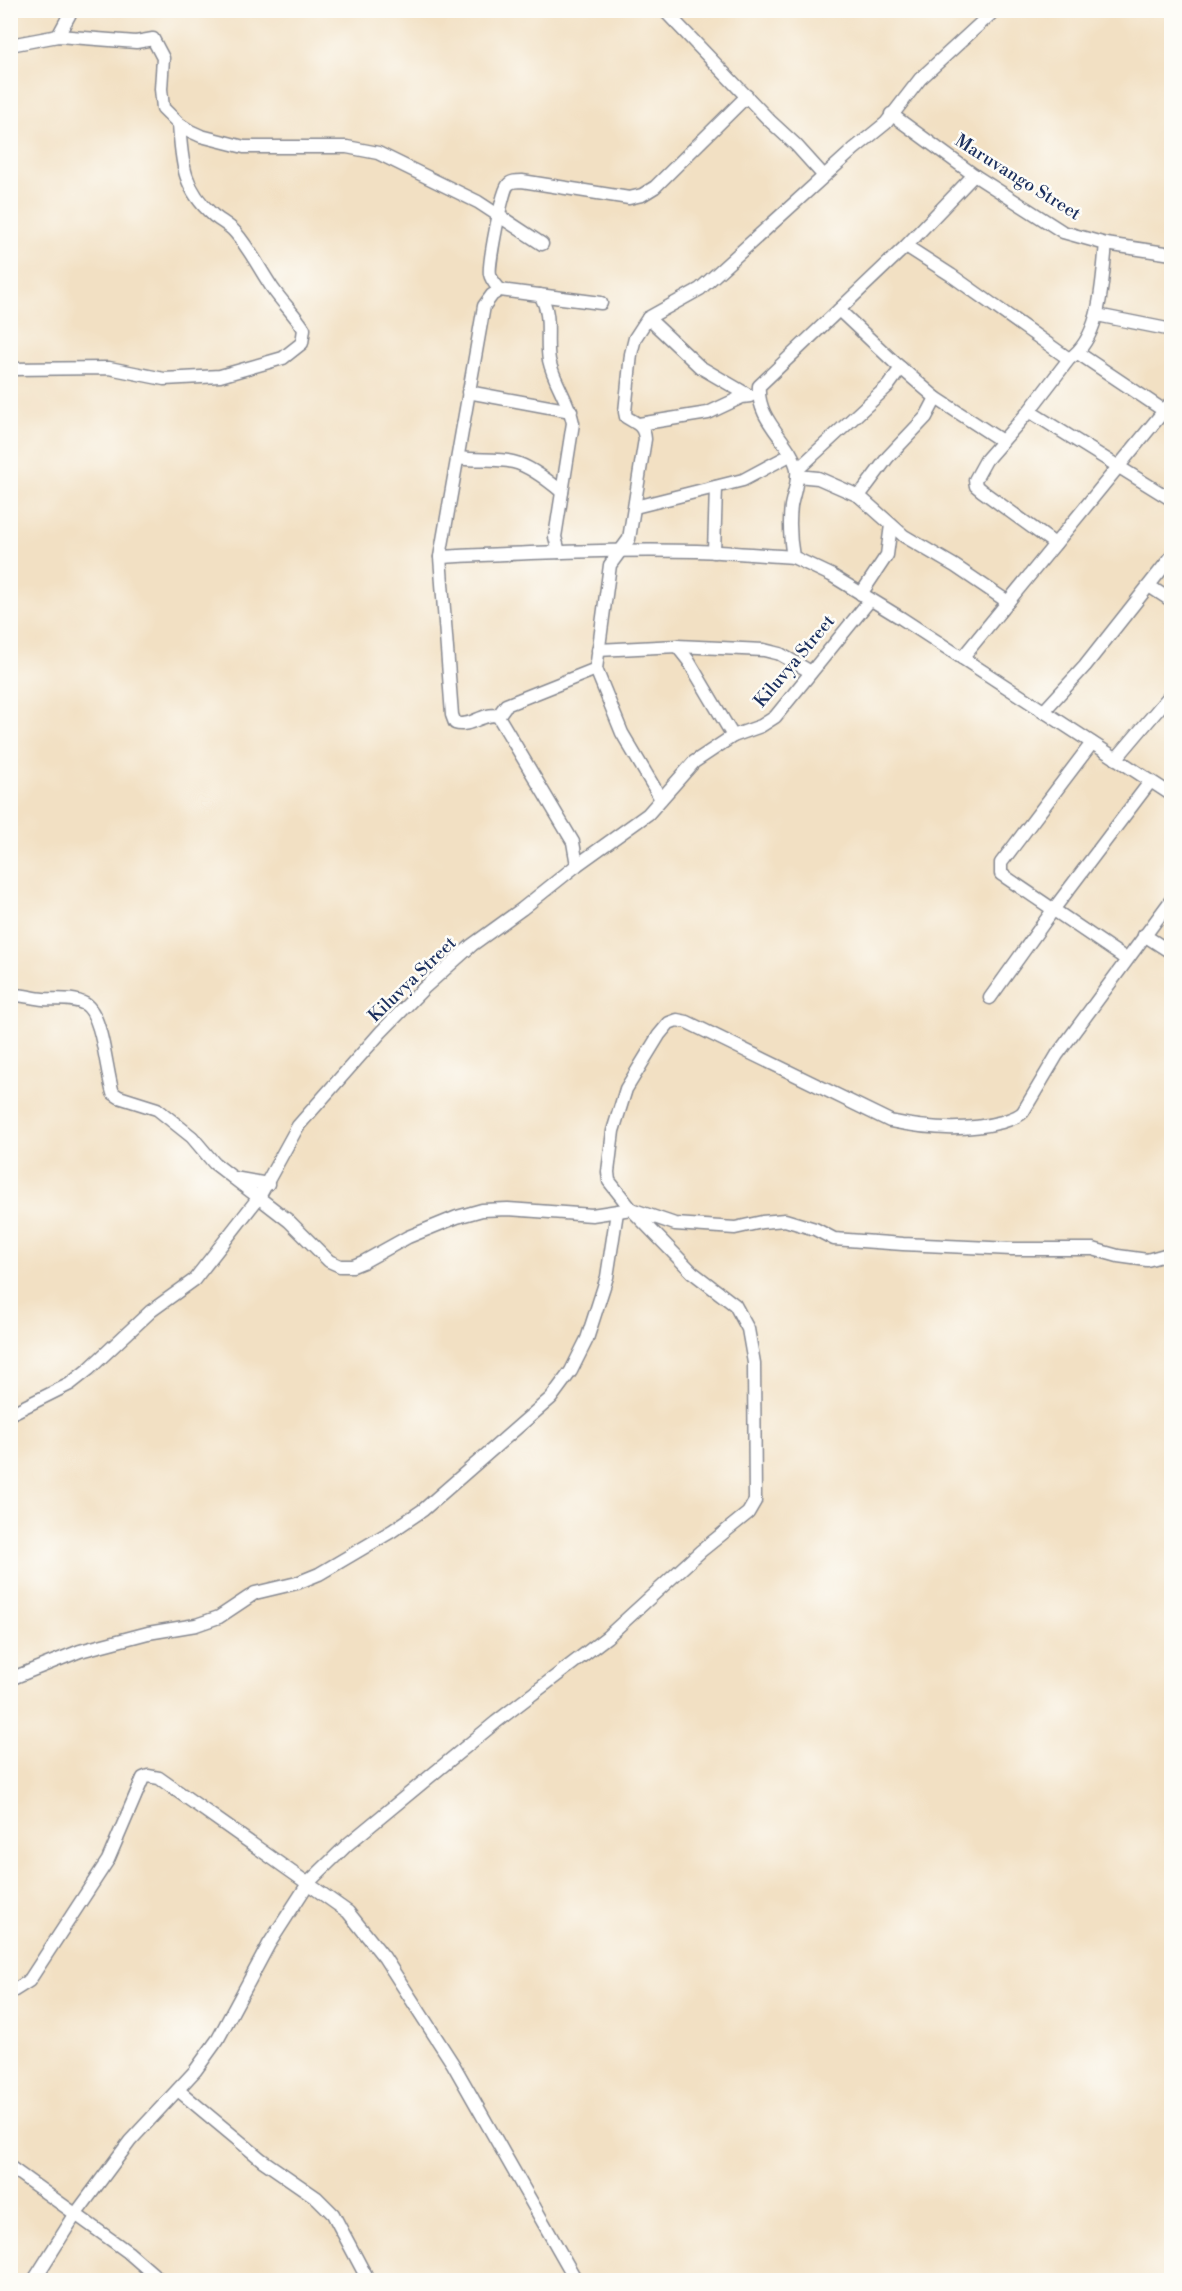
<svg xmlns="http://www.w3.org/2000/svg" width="1182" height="2291" font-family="'Libre Bodoni',serif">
  <rect width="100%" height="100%" fill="#fdfcf7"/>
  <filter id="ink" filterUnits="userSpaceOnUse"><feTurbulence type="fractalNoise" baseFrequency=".0167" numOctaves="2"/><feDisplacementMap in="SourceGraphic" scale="12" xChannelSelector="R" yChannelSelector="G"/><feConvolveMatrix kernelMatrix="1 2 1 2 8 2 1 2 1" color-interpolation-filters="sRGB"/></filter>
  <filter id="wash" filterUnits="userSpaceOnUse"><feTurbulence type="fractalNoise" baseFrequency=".008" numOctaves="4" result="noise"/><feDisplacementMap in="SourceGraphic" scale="24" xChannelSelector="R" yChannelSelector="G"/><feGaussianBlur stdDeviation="1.35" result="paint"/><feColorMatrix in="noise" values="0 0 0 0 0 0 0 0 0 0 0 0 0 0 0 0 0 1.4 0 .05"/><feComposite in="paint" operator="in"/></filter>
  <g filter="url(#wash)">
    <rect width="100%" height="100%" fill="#f2e0c3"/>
  </g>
  <g filter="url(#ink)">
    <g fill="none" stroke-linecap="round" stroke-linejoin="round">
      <g stroke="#868890" stroke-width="15">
        <g id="street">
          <path d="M 664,10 L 770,121 L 796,145 L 824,176"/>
          <path d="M 58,36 L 72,10"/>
          <path d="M 10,45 L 58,36 L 136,42 L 153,39 L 163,58 L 161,89 L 163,108 L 179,124 L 190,131 L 201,136 L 244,147 L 347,147 L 378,153 L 478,202 L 542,244"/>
          <path d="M 891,114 L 974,175 L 1063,232 L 1106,244 L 1172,254"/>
          <path d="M 974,175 L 906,246 L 759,386 C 756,421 791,441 797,469 C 799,480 793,495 791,506 C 789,523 790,540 793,557 L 831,575 L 901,618 L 1172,795"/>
          <path d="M 906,246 L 951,275 L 1069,359"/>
          <path d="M 500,290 C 496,285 491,280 490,274 C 488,266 502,190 508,185 C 511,181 517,181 522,181 L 629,198 L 642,195 L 655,187 L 747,96"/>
          <path d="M 540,295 C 553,316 545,337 549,360 C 554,383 569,401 573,423 L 555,537 L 559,552"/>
          <path d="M 839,310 L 894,362 L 936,398 L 1002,441"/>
          <path d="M 1097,315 L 1172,330"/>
          <path d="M 648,318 L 700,367 L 748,395"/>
          <path d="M 1078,353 L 1172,416"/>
          <path d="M 10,369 L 109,368 L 164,379 L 220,376 L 283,358 L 302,343 L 304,329 C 295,315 283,303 273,289 C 260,270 250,249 235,232 C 229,225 220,221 213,215 C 182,188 182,161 179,124"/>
          <path d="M 468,392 L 571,411"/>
          <path d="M 1029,411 L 1172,500"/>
          <path d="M 639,424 L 708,413 L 742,397 L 750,396"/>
          <path d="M 459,458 C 477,461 495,458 513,462 C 530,466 549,481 562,492"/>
          <path d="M 797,470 L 888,386 L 901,368"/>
          <path d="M 797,476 L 818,478 L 859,496 L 904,536 L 955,566 L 1008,602"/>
          <path d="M 859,496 L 888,457 L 926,417 L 936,398"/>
          <path d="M 635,507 L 743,480 L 790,455"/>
          <path d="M 1055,544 L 982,491 L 976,486 L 975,480 L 986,460 L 1029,411 L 1069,359 C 1102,337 1102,280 1106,244"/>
          <path d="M 714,552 L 716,487"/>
          <path d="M 440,557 C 526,553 611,549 697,551 C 729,552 761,555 793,557"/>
          <path d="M 1149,586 L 1172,601"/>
          <path d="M 861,594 L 887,555 L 891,525"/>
          <path d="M 677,646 L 688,660 L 733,736"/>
          <path d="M 598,650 L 677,646 L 764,650 L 780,654 L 811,672"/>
          <path d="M 962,658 L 1172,401"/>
          <path d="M 1043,712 L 1085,666 L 1172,556"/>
          <path d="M 498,716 L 506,705 L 596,669"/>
          <path d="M 1092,743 L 1001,863 L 1001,874 L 1126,959"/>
          <path d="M 1116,759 L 1172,693"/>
          <path d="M 661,799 L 622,733 L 596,669 L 610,565 L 629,539 L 645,439 C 644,425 637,424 626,417 L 625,412 L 631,354 L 635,338 L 648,318 L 700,289 L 854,149 L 886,123 L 920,79 L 995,10"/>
          <path d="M 577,865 L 573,842 L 498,716 C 482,712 471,728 455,723 L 452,715 L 440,557 L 484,306 L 492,295 L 500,290 L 601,303"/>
          <path d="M 1144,935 L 1172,953"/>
          <path d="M 10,995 C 22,994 32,998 43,999 C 56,1000 73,997 85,1004 C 103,1015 106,1072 113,1093 L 119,1097 L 157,1109 L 192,1137 L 214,1163 L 289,1221 L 329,1261 L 340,1266 L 353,1266 L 363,1262 L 408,1237 L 457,1217 L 482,1210 L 508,1209 L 592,1215 L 631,1209 L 675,1224 L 735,1228 L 762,1222 L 785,1220 L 815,1229 L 834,1239 L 903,1244 L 1012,1249 L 1093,1249 L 1118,1256 L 1147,1260 L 1172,1253"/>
          <path d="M 990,998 L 1053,910 L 1150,782"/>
          <path d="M 234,1178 L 268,1184"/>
          <path d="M 10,1414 L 70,1384 L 89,1369 L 151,1311 L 194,1280 L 259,1197 L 298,1126 L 381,1032 L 424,988 L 472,945 L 522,909 L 577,865 L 648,814 L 694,762 L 733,736 L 761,726 L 775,717 L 870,600"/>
          <path d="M 10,1679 L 80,1651 L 148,1633 L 196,1625 L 219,1617 L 255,1593 L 297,1583 L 319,1574 L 392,1531 L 423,1510 L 551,1398 L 571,1371 L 587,1339 L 607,1277 L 617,1212"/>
          <path d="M 10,1993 L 29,1981 L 108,1860 L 143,1778 L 148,1776 L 159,1778 L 348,1912 L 384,1957 L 453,2064 L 576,2280"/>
          <path d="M 178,2090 L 262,2160 L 317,2198 L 333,2214 L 368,2280"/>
          <path d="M 10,2167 L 128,2252 L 160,2280"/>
          <path d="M 34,2280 L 75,2215 L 130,2141 L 195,2071 L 218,2039 L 269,1944 L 309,1882 L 348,1844 L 496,1722 L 607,1637 L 701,1551 L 748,1513 L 755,1501 L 754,1363 L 748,1329 L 735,1305 L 692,1272 L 631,1209 L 609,1181 L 608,1172 L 613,1131 L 626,1089 L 659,1035 L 669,1023 L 677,1020 L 687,1022 L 890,1121 C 927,1129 964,1132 1002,1122 C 1010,1119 1017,1118 1023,1112 L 1057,1055 L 1172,899"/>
        </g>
      </g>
      <use href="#street" stroke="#fff" stroke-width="12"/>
    </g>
  </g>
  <g text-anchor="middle" stroke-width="5" stroke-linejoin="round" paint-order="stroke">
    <g font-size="18" fill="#1b2f5e" stroke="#fdfcf7">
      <text transform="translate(1018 177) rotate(32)" y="6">Maruvango Street</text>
      <text transform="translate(794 661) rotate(-50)" y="6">Kiluvya Street</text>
      <text transform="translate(412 979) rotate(-44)" y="6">Kiluvya Street</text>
    </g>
  </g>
  <rect width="1182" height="2291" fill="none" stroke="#fdfcf7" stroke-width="36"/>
</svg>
